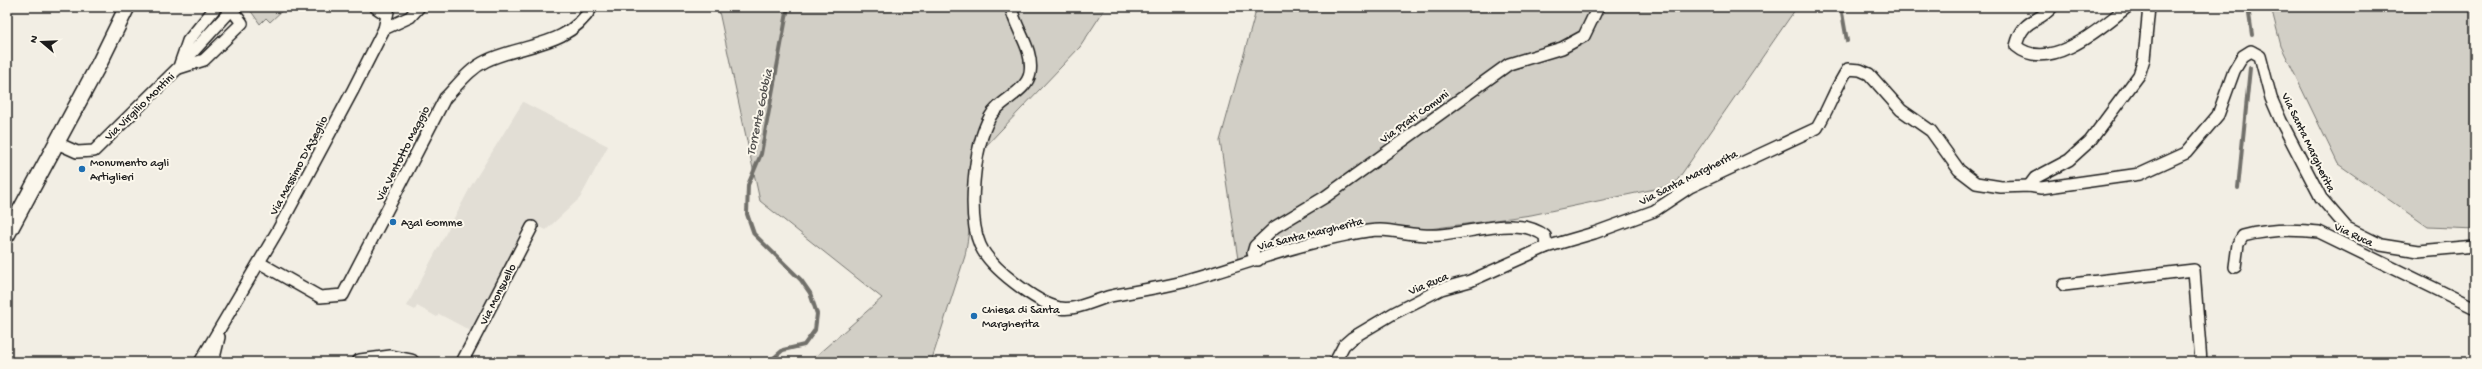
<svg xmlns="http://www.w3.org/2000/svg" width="2482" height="369" font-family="'Gochi Hand',sans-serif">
  <rect width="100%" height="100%" fill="#f2eee4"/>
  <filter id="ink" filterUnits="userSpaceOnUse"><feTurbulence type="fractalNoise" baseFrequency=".025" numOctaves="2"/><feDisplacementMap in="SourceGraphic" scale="8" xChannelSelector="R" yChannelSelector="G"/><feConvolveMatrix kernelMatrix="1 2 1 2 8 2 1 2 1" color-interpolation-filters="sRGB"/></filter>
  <g filter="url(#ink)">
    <path fill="#e2ded5" d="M 523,102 L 608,146 L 580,198 L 546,230 L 530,222 L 471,331 L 439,314 L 437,317 L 417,306 L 415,310 L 407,306 L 471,186 Z"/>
    <g fill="#d2cfc6" stroke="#777671">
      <path d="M 248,7 L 286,7 L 270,22 L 266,18 L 260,24 Z"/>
      <path d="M 718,7 L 1106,7 L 1080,47 L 982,150 L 965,256 L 931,362 L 809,362 L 882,298 L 760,201 Z"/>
      <path d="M 1257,7 L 1797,7 L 1674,185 L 1531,215 L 1342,241 L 1239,266 L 1220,141 Z"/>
      <path d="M 2271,7 L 2475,7 L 2475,229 L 2428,227 L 2338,164 L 2281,46 Z"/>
    </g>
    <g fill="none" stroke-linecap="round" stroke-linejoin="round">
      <g stroke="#716f6b" stroke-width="4">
        <path d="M 1841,7 L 1847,41"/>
        <path d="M 2248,7 L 2252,35"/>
        <path d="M 2238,188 L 2250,68"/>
        <path d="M 769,362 L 783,350 L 804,345 L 815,330 L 817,314 L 810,293 L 801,280 L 754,234 L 747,214 L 748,185 L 761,154 L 788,7"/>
      </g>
      <g stroke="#1c1c1c" stroke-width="14">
        <g id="street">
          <path d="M 375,7 L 387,15"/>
          <path d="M 1011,7 C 1015,29 1034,49 1030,73 C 1027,92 998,101 990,117 C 974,146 967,215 980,245 C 990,268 1037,303 1060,308 C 1076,311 1095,300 1111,296 C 1134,291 1159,288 1183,282 C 1237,267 1290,246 1346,235 C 1356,233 1369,230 1380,230 C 1400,231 1420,237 1440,235 C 1471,233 1519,215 1545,236 L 1546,247"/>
          <path d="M 2052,7 C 2038,24 2023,17 2016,46 C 2049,74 2101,28 2127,7"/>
          <path d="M 384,29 L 410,17 L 419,7"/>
          <path d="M 180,64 L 188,41 L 216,7"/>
          <path d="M 179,68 L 204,60 L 242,23 L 232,10 L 225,7"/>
          <path d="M 57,143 L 77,152 L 94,151 L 178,68 L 234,7"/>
          <path d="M 2029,186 L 2035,178 L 2069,160 L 2090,141 L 2139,75 L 2144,59 L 2149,7"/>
          <path d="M 1258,260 L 1253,253 L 1255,246 L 1275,227 L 1325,197 L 1509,64 L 1562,48 L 1584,36 L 1598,7"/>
          <path d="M 260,263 L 320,297 L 343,295 L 445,98 C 458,85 469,69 486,61 C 524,43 567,48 592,7"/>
          <path d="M 2235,267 L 2238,244 L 2243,236 C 2269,229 2293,229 2319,232 L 2475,308"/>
          <path d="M 2064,285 L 2194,270 L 2201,362"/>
          <path d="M 200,362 L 278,230 L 353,90 L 384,29 L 389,7"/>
          <path d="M 213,362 L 219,337"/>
          <path d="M 462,362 L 532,227"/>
          <path d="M 1335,362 L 1344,345 L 1352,338 L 1394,313 L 1441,289 L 1470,281 L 1546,247 L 1594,233 L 1654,211 L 1690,187 L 1817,128 C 1829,108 1835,88 1848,69 L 1860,70 L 1869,74 L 1901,110 L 1931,131 L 1959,170 L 1976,183 L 2001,187 L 2029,186 L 2041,188 L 2140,174 L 2186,153 L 2218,115 L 2234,71 L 2243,56 L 2251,51 L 2260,56 L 2271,98 L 2281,121 L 2321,198 L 2347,228 L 2381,245 L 2419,251 L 2475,246"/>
        </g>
      </g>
      <g stroke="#1c1c1c" stroke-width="18">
        <g id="secondary">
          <path d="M 7,235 L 100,62 L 127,7"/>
          <path d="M 360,362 L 391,358 L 411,362"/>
        </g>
      </g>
      <use href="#street" stroke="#fbf7ec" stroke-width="11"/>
      <use href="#secondary" stroke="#fbf7ec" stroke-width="15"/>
    </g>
  </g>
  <g fill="#1f6fb2" stroke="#fbf7ec" stroke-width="1.5">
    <circle cx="82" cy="169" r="4"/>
    <circle cx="393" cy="222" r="4"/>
    <circle cx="974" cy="316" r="4"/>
  </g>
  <g text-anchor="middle" stroke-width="4" stroke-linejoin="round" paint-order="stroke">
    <g font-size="12" fill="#1c1c1c" stroke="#fbf7ec">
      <text transform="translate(139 106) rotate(-44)" y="4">Via Virgilio Montini</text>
      <text transform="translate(1414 116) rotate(-36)" y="4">Via Prati Comuni</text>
      <text transform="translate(2309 142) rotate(64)" y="4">Via Santa Margherita</text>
      <text transform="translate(402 153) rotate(-63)" y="4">Via Ventotto Maggio</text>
      <text transform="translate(298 165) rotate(-62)" y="4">Via Massimo D'Azeglio</text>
      <text transform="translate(1688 177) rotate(-27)" y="4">Via Santa Margherita</text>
      <text transform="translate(1310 233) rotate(-14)" y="4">Via Santa Margherita</text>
      <text transform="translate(2354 234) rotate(25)" y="4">Via Ruca</text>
      <text transform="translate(1428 283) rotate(-23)" y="4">Via Ruca</text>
      <text transform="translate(497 294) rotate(-63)" y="4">Via Monsuello</text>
    </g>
    <g font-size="12" fill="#1c1c1c" stroke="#fbf7ec" text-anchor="start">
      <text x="90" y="166">Monumento agli<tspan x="90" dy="14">Artiglieri</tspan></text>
      <text x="401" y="226">Azal Gomme</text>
      <text x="982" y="313">Chiesa di Santa<tspan x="982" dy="14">Margherita</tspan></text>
    </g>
    <g font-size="13" font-style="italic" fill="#545351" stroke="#fbf7ec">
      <text transform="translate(758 112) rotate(-78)" y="5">Torrente Gobbia</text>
    </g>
  </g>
  <rect width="2482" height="369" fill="none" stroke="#fbf7ec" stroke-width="24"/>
  <rect x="12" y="12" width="2458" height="345" fill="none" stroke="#1c1c1c" stroke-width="1.5" filter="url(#ink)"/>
  <g transform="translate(42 42) rotate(289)" stroke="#fbf7ec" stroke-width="3" paint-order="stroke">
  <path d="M0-3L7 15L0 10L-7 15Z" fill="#1c1c1c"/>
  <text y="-6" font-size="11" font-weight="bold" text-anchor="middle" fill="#1c1c1c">N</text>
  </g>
</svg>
